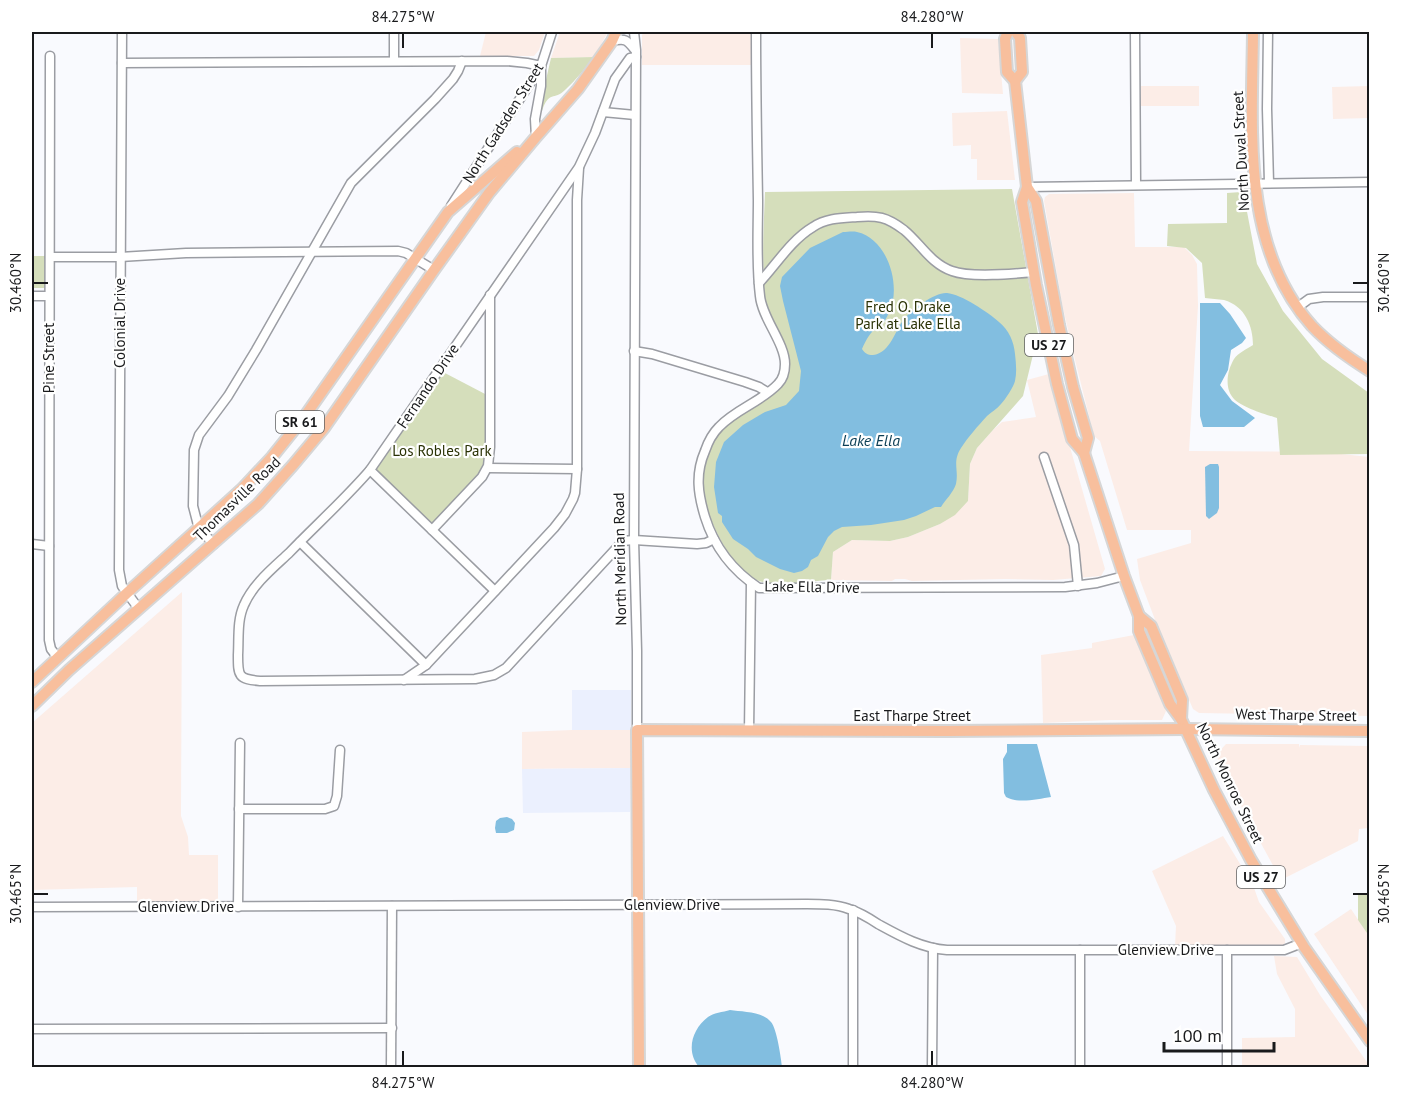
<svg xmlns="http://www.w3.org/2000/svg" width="1401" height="1099" font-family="'PT Sans',sans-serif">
  <rect width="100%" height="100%" fill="#f9fafe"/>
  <g fill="#fcede7">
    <path d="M 486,32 L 545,32 L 539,50 L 534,56 L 480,56 Z"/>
    <path d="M 560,32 L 608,32 L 594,57 L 551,58 Z"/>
    <path d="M 644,32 L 752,32 L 753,65 L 642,65 L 642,35 Z"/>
    <path d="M 960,38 L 998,39 L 1003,94 L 962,93 Z"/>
    <rect x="1141" y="86" width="58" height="20"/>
    <path d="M 1369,86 L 1369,118 L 1333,119 L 1332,87 Z"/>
    <path d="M 1007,111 L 1015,180 L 977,180 L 977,159 L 971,159 L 971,145 L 953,146 L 952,113 Z"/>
    <path d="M 1134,193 L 1135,247 L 1184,247 L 1192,255 L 1197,264 L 1198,306 L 1189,451 L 1323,452 L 1369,457 L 1369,716 L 1199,713 L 1193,709 L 1160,633 L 1140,580 L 1137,559 L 1191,543 L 1191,530 L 1127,530 L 1100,441 L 1094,436 L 1074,356 L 1063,308 L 1044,201 L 1045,197 L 1049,194 Z"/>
    <path d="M 1049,374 L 1105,569 L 1101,576 L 1053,580 L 1005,579 L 912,581 L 905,579 L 895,579 L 892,581 L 831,580 L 833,552 L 852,540 L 890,541 L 908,537 L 940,524 L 968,501 L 970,464 L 977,448 L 993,430 L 1002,422 L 1036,417 L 1027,380 Z"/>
    <path d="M 182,592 L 181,816 L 188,837 L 189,855 L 218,855 L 218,903 L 137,904 L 137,887 L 32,890 L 32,723 Z"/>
    <path d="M 1134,635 L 1166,711 L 1162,720 L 1110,720 L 1043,723 L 1041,655 L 1092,648 L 1092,643 Z"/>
    <path d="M 572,730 L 631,730 L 631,768 L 522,769 L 522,732 Z"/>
    <path d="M 1226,744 L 1299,744 L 1299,748 L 1300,745 L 1369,746 L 1369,828 L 1359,829 L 1358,841 L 1281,880 L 1247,818 L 1216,755 Z"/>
    <path d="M 1223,836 L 1253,885 L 1259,902 L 1285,939 L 1285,943 L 1282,946 L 1277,947 L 1175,946 L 1176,926 L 1152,871 Z"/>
    <path d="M 1351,909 L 1369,936 L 1369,1013 L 1368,1015 L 1314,934 Z"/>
    <path d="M 1274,956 L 1297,957 L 1320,995 L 1369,1065 L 1369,1067 L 1242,1067 L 1242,1038 L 1295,1037 L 1295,1009 L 1277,974 Z"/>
  </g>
  <g fill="#ebf0fe">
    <rect x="572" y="690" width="59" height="40"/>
    <path d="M 631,768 L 630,812 L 523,813 L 522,769 Z"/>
  </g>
  <g fill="#d5debb">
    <path d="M 594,57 C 585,68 576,80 565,90 C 554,101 549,90 542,111 L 539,110 L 551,58 Z"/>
    <path d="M 1012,189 L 1038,334 L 1023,396 L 977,448 L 970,464 L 968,501 L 955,515 L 940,524 L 908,537 L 890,541 L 852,540 L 833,552 L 831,580 C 811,581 777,587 759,581 C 732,572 706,517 703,491 C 701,480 702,470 705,459 C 709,447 717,434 726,425 C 744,406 785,399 789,369 C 793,345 769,324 765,301 C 764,294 764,286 764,278 C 762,250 764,221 765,192 Z"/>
    <path d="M 1241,192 L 1244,196 L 1257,264 L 1283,311 L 1322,359 L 1369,393 L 1369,454 L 1280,455 L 1277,418 C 1267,415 1241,407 1234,399 C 1224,388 1227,371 1234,359 C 1238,353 1247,349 1253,345 C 1253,326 1245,306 1224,300 C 1218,299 1211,299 1205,298 L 1202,263 L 1186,248 L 1167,246 L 1168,224 L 1227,223 L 1227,193 Z"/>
    <rect x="32" y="256" width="14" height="32"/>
    <path d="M 443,372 L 487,395 L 488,454 L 483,471 L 436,522 L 429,523 L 375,472 L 374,468 Z"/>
    <path d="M 1358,894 L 1369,894 L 1369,936 L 1358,920 Z"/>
  </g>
  <g fill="#82bee0">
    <path d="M 843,232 C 847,232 853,231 857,232 C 888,239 901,285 890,311 C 887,316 884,324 880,327 C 878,328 877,328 875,329 C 869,334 865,342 862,349 C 865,353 867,355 873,355 C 891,353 895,329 905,318 C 913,309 935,292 947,293 C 961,294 989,313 999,322 C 1009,330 1014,342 1015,354 C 1016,363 1017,372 1015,381 C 1014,386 1005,400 1001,404 C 997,409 991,412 987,416 C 978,426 968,437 961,448 C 952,462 959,470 956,484 C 953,493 946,499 941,507 L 935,507 L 916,516 L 904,520 L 871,525 L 842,527 L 834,531 L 828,537 L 818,556 L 811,560 L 808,567 L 802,571 L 794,573 L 780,569 L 756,557 L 748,549 L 733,539 L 722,522 L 722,516 L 718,513 L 714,487 L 716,462 L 724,442 L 743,425 L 765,412 L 786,405 L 799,391 L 801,371 L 783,301 L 780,286 L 782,277 L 810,248 Z"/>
    <path d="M 1200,303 L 1220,303 L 1230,314 L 1246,338 L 1242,343 L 1231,350 L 1228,370 L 1220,385 L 1232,401 L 1255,418 L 1244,427 L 1203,427 L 1200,416 Z"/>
    <path d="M 1210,464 L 1218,464 L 1219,467 L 1219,508 L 1217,513 L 1209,519 L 1206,516 L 1205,467 Z"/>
    <path d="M 1007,744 L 1037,744 L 1051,797 C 1038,799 1018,804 1006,797 L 1004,793 L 1003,759 L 1007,752 Z"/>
    <path d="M 507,817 L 512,819 L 515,823 L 514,830 L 507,833 L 496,833 L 495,828 L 496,821 L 500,818 Z"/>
    <path d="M 730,1010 C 742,1012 762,1011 771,1022 C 777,1029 781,1058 782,1067 L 700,1068 C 685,1052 692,1029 708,1017 C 713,1013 723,1012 730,1010 Z"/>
  </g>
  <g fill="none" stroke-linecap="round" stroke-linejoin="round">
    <g stroke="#9b9da3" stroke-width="11">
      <g id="minor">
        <path d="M 122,32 L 119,570 L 122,586 L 139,609"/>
        <path d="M 634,32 L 636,50 L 634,540 L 637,651 L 637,730"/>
        <path d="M 756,32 C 756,88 757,144 758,200 C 758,232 756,264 760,296 C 762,318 785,343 785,364 C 785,371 783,379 778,384 C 761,402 736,409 719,427 C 712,434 708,442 705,451 C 695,474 698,494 705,517 C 714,546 733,571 759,588 L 1065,587 L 1097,583 L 1124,576"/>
        <path d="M 1135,32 L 1136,185"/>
        <path d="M 1268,32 L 1267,109 L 1269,183"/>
        <path d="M 612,41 C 626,38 627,40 635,50"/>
        <path d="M 50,56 L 49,640 L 51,649 L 58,658"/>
        <path d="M 636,57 L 630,58 L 615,79 L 595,133 L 579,167 L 370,470 C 345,499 316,525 289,553 C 273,568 253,584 244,605 C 237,620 239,638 238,655 C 238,676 238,679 260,681 L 475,679 L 494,675 L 506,668 L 623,541 L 634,540 L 697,544 L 706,543 L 714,539"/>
        <path d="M 394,61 L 394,32"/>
        <path d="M 122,63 L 507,61 L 527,63 L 541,66 L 541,86 L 535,119 L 536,137"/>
        <path d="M 603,112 L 635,115"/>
        <path d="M 1027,187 L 1370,182"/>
        <path d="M 451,206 L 541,66 L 552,32"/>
        <path d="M 50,257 L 120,257 L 186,253 L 398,251 L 406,253 L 434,270"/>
        <path d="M 759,283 C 776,265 791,240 813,227 C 826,218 842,218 857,217 C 877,215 887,217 904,230 C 920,243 931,264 952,271 C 971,278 1013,274 1034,272"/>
        <path d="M 32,296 L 49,296"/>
        <path d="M 1298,307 L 1309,299 L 1323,297 L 1370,297"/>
        <path d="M 634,351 L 652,354 L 745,382 L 759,387 L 767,392"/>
        <path d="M 1044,457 L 1074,545 L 1078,586"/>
        <path d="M 488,468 L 577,469"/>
        <path d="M 370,470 L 495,591"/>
        <path d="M 432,530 L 482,477 L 488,466 L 490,447 L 490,295"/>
        <path d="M 300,542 L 426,665"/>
        <path d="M 32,544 L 49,546"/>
        <path d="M 214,544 L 199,529 L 193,506 L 194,450 L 199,435 L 228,396 L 256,350 L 351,183 L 435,99 L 453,79 L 458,71 L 462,61"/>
        <path d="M 404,680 L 426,665 L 554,528 L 565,514 L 573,499 L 575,493 L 577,469 L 577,200 L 579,168"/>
        <path d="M 749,731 L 751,583"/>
        <path d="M 239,809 L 325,809 L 334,806 L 337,796 L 340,750"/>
        <path d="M 32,907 L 807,904 C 821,904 836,904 849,909 C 859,912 869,918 878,924 C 900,936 921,948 947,950 L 1284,950 L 1302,943"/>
        <path d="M 238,907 L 240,743"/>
        <path d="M 853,910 L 853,1068"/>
        <path d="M 1080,950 L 1080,1068"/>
        <path d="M 1227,950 L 1227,1068"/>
        <path d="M 32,1029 L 392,1028"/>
        <path d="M 391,1068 L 392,906"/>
        <path d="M 932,1068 L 933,948"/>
      </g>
    </g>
    <g stroke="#d6d6d6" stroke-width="14">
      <g id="major">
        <path d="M 1008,32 L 1005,39 L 1007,72 L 1015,81 L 1027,187 L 1036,201 L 1059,325 L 1073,387 L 1088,438 L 1084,453"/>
        <path d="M 1253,32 C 1252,130 1241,247 1312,326 C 1329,344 1349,358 1370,371"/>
        <path d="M 1015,81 L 1022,72 L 1020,38 L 1016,32"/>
        <path d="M 1027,187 L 1022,202 L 1036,285 L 1057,384 L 1072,439 L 1084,453 L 1124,576 L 1139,616 L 1139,631 L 1170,704 L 1181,719 L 1214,790 L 1251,860 L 1304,947 L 1370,1041"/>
        <path d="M 1139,616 L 1151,626 L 1182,700 L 1181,719"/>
        <path d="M 32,682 L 127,593 L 242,489 L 272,457 L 305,416 L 448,212 L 517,152"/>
        <path d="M 32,706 L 69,670 L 258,504 L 293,465 L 324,428 L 434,270 L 489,193 L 536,137 L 578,89 L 612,41 L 616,32"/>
        <path d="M 639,1068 L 637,730 L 947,731 L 1186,729 L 1370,731"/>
      </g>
    </g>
    <use href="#minor" stroke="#fff" stroke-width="8"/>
    <use href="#major" stroke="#f8bf9d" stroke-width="10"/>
  </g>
  <path fill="none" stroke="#191a1c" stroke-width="2" d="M 403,33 L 403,48M 932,33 L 932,48M 33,283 L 48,283M 1353,283 L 1368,283M 33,894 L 48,894M 1353,894 L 1368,894M 403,1051 L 403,1066M 932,1051 L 932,1066"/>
  <g text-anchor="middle" stroke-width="4.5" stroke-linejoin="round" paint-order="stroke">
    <g fill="#fff" stroke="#5e5f60" stroke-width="1.5">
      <rect x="1025" y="334" width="48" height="22" rx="4.5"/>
      <rect x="276" y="411" width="48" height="22" rx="4.5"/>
      <rect x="1237" y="866" width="48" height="22" rx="4.5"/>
    </g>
    <g font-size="14" font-weight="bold" fill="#191a1c">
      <text x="1049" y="350">US 27</text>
      <text x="300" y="427">SR 61</text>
      <text x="1261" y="882">US 27</text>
    </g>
    <g font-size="15" fill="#191a1c" stroke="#fff">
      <text transform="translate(503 123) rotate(-58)" y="5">North Gadsden Street</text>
      <text transform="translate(1241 151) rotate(-93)" y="5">North Duval Street</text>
      <text transform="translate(120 323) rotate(-90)" y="5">Colonial Drive</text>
      <text transform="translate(49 358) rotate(-90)" y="5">Pine Street</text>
      <text transform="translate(428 386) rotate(-56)" y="5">Fernando Drive</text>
      <text transform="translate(237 499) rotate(-44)" y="5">Thomasville Road</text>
      <text transform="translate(620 559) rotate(-91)" y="5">North Meridian Road</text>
      <text transform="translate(812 587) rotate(1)" y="5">Lake Ella Drive</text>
      <text transform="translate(1296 715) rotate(1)" y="5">West Tharpe Street</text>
      <text x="912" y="721">East Tharpe Street</text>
      <text transform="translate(1230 783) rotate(64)" y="5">North Monroe Street</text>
      <text x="672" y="910">Glenview Drive</text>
      <text x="186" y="912">Glenview Drive</text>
      <text x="1166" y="955">Glenview Drive</text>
    </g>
    <g font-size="15" fill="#2a3205" stroke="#fff">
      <text x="908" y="312">Fred O. Drake<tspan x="908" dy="17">Park at Lake Ella</tspan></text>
      <text x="442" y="456">Los Robles Park</text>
    </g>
    <g font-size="16" font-style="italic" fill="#0c3f56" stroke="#fff">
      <text x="871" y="446">Lake Ella</text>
    </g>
  </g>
  <rect width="1401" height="1099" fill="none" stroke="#ffffff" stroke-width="66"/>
  <path d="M1164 1042v9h110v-9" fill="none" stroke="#191a1c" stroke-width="3"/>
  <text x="1173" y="1042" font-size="18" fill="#191a1c" stroke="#ffffff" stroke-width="4.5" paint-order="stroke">100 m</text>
  <rect x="33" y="33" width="1335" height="1033" fill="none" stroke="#191a1c" stroke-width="2"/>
  <g font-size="15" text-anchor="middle" fill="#191a1c">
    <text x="403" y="22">84.275°W</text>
    <text x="932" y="22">84.280°W</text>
    <text transform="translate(1384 283) rotate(-90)" y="5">30.460°N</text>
    <text transform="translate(16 283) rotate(-90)" y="5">30.460°N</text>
    <text transform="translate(1384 894) rotate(-90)" y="5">30.465°N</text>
    <text transform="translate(16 894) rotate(-90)" y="5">30.465°N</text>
    <text x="403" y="1088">84.275°W</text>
    <text x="932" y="1088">84.280°W</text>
  </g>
</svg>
